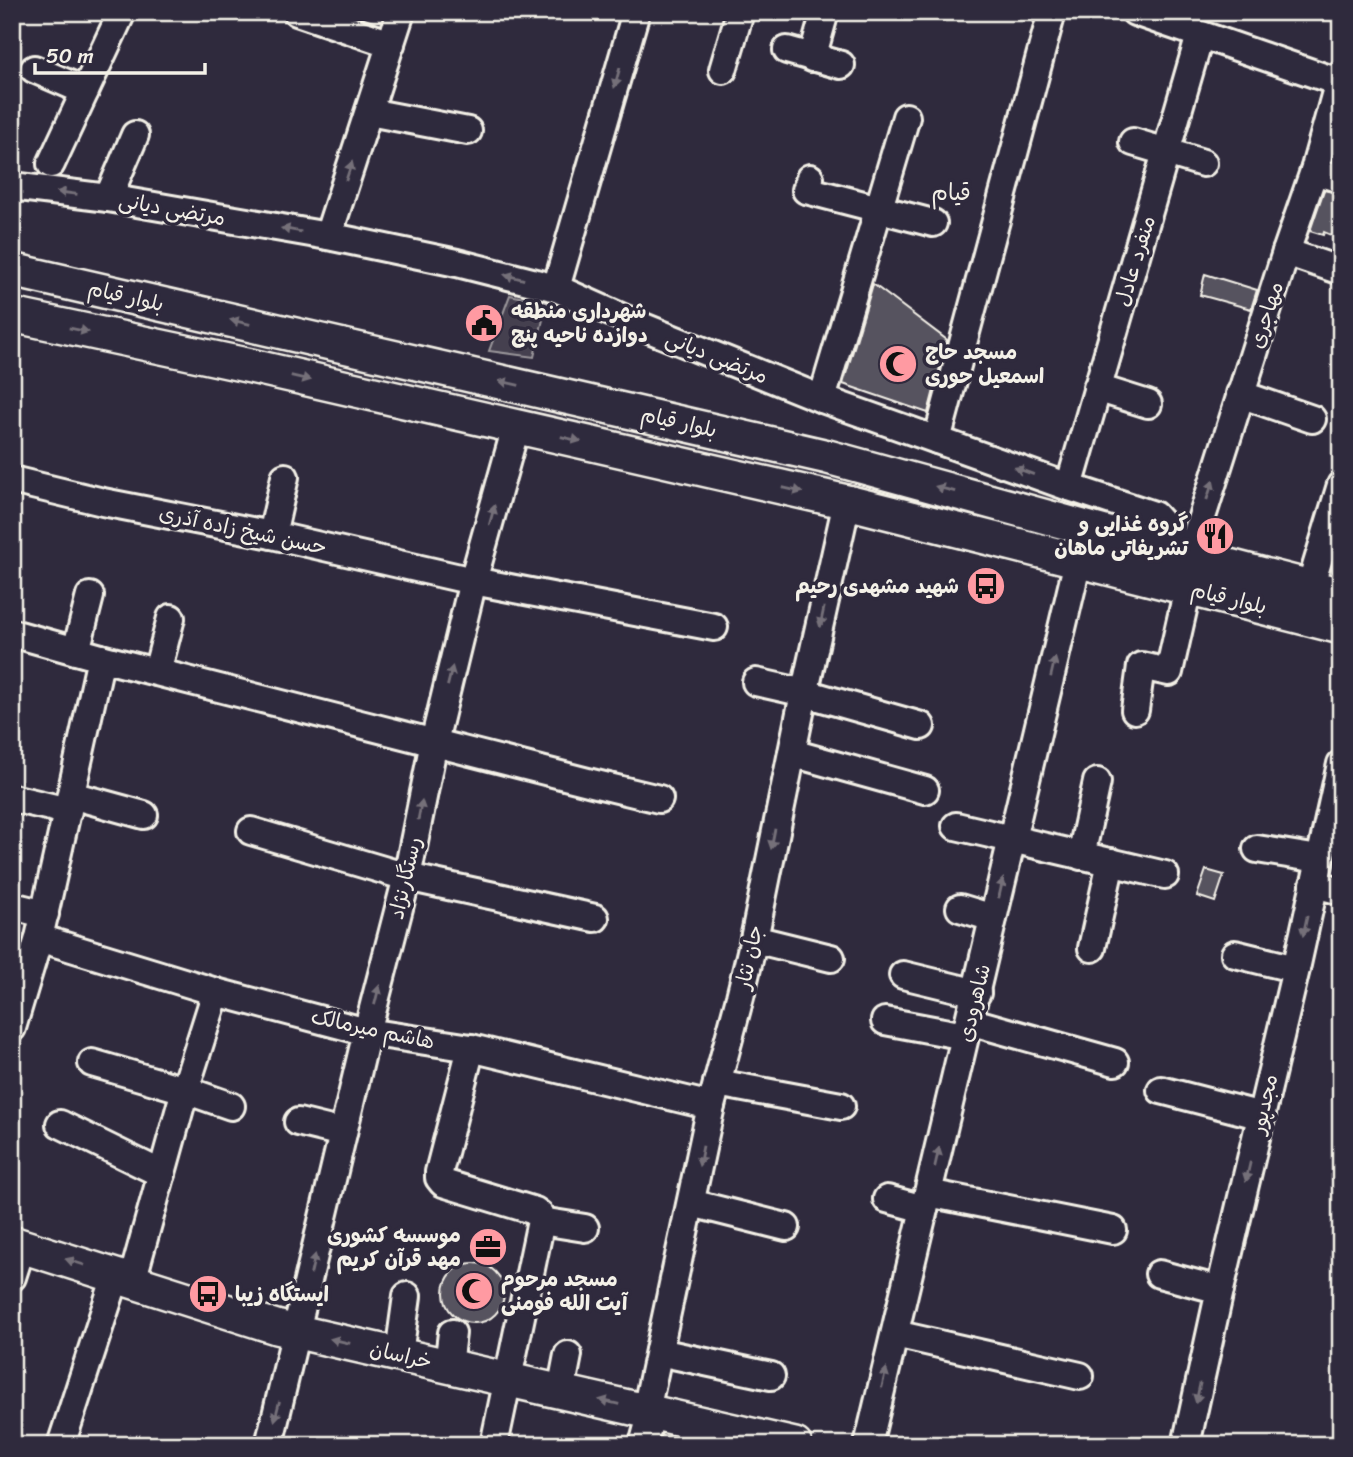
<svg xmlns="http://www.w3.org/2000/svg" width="1353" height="1457" font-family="Sriracha,'Playpen Sans Arabic',sans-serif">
  <rect width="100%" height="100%" fill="#2f2a3d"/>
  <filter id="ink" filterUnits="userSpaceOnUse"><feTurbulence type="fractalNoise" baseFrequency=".0143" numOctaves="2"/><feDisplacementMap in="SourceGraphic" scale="14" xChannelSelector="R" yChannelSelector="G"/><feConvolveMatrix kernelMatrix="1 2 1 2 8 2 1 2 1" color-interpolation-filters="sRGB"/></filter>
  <g filter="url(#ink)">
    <path fill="#454050" stroke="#9c989c" stroke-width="2" d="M 510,295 L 547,303 L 534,357 L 489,351 Z"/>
    <g fill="#56525f" stroke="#f4f1e8" stroke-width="2">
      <path d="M 1341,134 L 1341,163 L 1333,160 Z"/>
      <path d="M 1324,190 L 1341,194 L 1341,239 L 1324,232 L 1323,235 L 1310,231 Z"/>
      <path d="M 1205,274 L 1257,290 L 1251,309 L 1200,295 Z"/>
      <path d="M 873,284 L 947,340 L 928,413 L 843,384 Z"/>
      <path d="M 1206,870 L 1224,875 L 1215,902 L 1197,896 Z"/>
      <circle cx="474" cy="1293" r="30"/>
    </g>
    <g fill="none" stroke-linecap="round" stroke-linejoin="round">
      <g stroke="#f4f1e8" stroke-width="32">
        <g id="minor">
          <path d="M 297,12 L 391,44"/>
          <path d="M 1135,12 L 1338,82"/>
          <path d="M 787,50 L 841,65"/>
          <path d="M 812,58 L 825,12"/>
          <path d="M 34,69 L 85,91"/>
          <path d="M 723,70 L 740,12"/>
          <path d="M 369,112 L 468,131"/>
          <path d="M 1133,142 L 1203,163"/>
          <path d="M 51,164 L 122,12"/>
          <path d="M 1314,171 L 1341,179"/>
          <path d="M 810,178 L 806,190 L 933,223"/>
          <path d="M 12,186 L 108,198 L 328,236 L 457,263 L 556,288 L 639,325 L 822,399 L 1069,487 L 1154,515 L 1190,555"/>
          <path d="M 108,198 L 135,135"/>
          <path d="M 328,236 L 401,12"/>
          <path d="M 1286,252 L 1341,271"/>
          <path d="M 556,288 L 636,12"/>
          <path d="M 1097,388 L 1148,404"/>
          <path d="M 1240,394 L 1312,419"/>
          <path d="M 822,399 L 906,117"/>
          <path d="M 937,440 L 1052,12"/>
          <path d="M 12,480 L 103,502 L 272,535 L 473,581 L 714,627"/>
          <path d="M 1069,487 L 1200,35"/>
          <path d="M 272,535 L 285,477"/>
          <path d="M 1190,555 L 1286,252 L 1314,171 L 1341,74"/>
          <path d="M 1310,587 L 1341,485"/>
          <path d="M 12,633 L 101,658 L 592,783 L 659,799"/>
          <path d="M 76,651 L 90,596"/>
          <path d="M 157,672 L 171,618"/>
          <path d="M 756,682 L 805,693 L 921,726"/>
          <path d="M 1135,710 L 1141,666 L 1169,672 L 1188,588"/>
          <path d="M 792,753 L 925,790"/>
          <path d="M 71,795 L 144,815"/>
          <path d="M 12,798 L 68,811"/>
          <path d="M 956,826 L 1165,875"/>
          <path d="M 251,831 L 407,877 L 595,918"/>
          <path d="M 1257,849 L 1319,859"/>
          <path d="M 1081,856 L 1097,782"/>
          <path d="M 1314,884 L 1341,891"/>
          <path d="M 12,906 L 45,914"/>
          <path d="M 960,908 L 993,918"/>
          <path d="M 39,938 L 216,992 L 367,1032 L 471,1048 L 711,1106"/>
          <path d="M 754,939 L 831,958"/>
          <path d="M 1092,948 L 1111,862"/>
          <path d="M 1235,954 L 1296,969"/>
          <path d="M 903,975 L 977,993"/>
          <path d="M 885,1021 L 965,1036"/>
          <path d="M 969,1021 L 1115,1062"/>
          <path d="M 12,1028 L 39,938 L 101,658"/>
          <path d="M 471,1048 L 439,1172 L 439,1178 L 443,1183 L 535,1211 L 539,1214 L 541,1221 L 494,1445"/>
          <path d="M 92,1063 L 185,1090 L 231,1106"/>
          <path d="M 717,1083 L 841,1106"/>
          <path d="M 1161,1090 L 1262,1116"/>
          <path d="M 298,1122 L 343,1133"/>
          <path d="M 60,1124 L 162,1174"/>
          <path d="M 928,1193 L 1113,1230"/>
          <path d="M 887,1199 L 924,1209"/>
          <path d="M 691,1203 L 786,1227"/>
          <path d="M 541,1221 L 585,1228"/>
          <path d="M 1159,1274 L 1220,1290"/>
          <path d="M 12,1277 L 22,1246"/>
          <path d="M 132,1281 L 185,1090 L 216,992"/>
          <path d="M 895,1334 L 1080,1376"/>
          <path d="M 659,1352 L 771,1376"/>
          <path d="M 399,1354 L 407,1296"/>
          <path d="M 448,1366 L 452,1333"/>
          <path d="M 561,1391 L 568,1355"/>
          <path d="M 646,1411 L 711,1106 L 740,997 L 754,939 L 801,708 L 847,502"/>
          <path d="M 61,1445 L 116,1276"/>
          <path d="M 269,1445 L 367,1032 L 407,877 L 434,742 L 473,581 L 516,427"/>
          <path d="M 643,1445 L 652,1412"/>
          <path d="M 868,1445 L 1078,561"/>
          <path d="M 1186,1445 L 1220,1290 L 1296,969 L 1341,764"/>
        </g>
      </g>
      <g stroke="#f4f1e8" stroke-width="38">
        <g id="major">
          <path d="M 12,270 L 828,457 L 1152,546 L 1341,595"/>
          <path d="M 12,315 L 251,366 L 847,502 L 1341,627"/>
          <path d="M 12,1243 L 276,1327 L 795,1445"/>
        </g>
      </g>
      <use href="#minor" stroke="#2f2a3d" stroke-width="26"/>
      <use href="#major" stroke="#2f2a3d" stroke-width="33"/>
    </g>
    <defs><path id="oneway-solid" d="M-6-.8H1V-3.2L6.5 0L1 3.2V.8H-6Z" transform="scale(1.75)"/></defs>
    <g fill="#747079">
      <use href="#oneway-solid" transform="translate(617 78) rotate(106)"/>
      <use href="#oneway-solid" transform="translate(349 171) rotate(-72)"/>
      <use href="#oneway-solid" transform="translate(67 193) rotate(-172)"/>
      <use href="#oneway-solid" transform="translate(291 230) rotate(-170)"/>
      <use href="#oneway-solid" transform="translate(514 277) rotate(-166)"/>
      <use href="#oneway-solid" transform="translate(240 322) rotate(-167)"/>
      <use href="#oneway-solid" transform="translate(79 330) rotate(12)"/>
      <use href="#oneway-solid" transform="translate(301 378) rotate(13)"/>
      <use href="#oneway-solid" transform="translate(509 383) rotate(-167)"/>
      <use href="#oneway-solid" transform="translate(571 439) rotate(13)"/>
      <use href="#oneway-solid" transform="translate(1024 471) rotate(-160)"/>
      <use href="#oneway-solid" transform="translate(945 489) rotate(-165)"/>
      <use href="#oneway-solid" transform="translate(793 490) rotate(13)"/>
      <use href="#oneway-solid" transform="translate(1210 490) rotate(-72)"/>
      <use href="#oneway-solid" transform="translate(492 515) rotate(-75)"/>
      <use href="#oneway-solid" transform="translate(822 617) rotate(102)"/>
      <use href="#oneway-solid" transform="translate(1053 667) rotate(-77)"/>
      <use href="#oneway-solid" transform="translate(450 676) rotate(-76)"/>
      <use href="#oneway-solid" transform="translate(420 810) rotate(-79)"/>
      <use href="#oneway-solid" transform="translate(773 839) rotate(101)"/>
      <use href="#oneway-solid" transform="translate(1001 888) rotate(-77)"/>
      <use href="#oneway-solid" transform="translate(1305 926) rotate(102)"/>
      <use href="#oneway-solid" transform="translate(377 995) rotate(-76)"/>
      <use href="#oneway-solid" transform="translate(701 1156) rotate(101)"/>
      <use href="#oneway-solid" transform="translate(937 1157) rotate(-77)"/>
      <use href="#oneway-solid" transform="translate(1248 1172) rotate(103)"/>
      <use href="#oneway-solid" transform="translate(75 1262) rotate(-162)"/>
      <use href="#oneway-solid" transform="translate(313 1264) rotate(-77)"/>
      <use href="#oneway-solid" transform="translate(340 1341) rotate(-167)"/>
      <use href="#oneway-solid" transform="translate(884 1378) rotate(-77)"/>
      <use href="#oneway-solid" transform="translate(1198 1393) rotate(102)"/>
      <use href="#oneway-solid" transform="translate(609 1402) rotate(-167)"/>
      <use href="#oneway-solid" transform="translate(277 1411) rotate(104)"/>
    </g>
  </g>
  <defs>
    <g id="civic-disc" transform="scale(2.0125)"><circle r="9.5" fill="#ff9aa2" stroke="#2f2a3d"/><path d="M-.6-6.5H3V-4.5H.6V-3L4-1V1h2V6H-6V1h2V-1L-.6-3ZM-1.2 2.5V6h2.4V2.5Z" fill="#111"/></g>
    <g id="mosque-disc" transform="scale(2.0125)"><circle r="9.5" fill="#ff9aa2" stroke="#2f2a3d"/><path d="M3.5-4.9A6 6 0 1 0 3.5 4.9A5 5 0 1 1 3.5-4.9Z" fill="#111"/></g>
    <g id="restaurant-disc" transform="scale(2.0125)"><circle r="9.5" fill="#ff9aa2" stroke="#2f2a3d"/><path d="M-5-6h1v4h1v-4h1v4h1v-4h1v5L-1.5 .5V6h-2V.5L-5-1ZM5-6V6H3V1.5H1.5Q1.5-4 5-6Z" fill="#111"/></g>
    <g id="bus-disc" transform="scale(2.0125)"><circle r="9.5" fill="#ff9aa2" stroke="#2f2a3d"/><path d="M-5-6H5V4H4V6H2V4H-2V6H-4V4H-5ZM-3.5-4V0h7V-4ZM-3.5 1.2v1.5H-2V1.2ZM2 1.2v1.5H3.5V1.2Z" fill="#111"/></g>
    <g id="office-disc" transform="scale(2.0125)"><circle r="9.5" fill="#ff9aa2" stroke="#2f2a3d"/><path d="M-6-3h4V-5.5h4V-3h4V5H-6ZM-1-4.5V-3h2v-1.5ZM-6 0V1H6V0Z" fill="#111"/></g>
  </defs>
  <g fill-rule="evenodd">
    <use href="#civic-disc" x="484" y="323"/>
    <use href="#mosque-disc" x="898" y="364"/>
    <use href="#restaurant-disc" x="1215" y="536"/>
    <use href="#bus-disc" x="986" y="586"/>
    <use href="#office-disc" x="488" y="1247"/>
    <use href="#mosque-disc" x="474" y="1291"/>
    <use href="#bus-disc" x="208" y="1294"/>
  </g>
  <g text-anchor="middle" stroke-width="7" stroke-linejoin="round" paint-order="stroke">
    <g font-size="21" fill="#f4f1e8" stroke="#2f2a3d">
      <text transform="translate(172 209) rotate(10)" y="7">مرتضی دیانی</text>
      <text transform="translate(1135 261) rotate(-73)" y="7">منفرد عادل</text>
      <text transform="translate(126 296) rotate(13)" y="7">بلوار قیام</text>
      <text transform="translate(1266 315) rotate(-72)" y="7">مهاجری</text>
      <text transform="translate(717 357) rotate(22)" y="7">مرتضی دیانی</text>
      <text transform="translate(679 422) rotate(13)" y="7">بلوار قیام</text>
      <text transform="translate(243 530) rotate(12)" y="7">حسن شیخ زاده آذری</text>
      <text transform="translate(1229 598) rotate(14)" y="7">بلوار قیام</text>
      <text transform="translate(405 878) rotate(-77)" y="7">رستگارنژاد</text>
      <text transform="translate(749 957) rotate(-78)" y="7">جان نثار</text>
      <text transform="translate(974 1003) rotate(-76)" y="7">شاهرودی</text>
      <text transform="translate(373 1029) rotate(12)" y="7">هاشم میرمالک</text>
      <text transform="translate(1264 1104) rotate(-77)" y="7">مجدپور</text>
      <text transform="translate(401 1355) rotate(13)" y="7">خراسان</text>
    </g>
    <g font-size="21" font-weight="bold" fill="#f4f1e8" stroke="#2f2a3d" text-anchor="start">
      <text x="511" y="318">شهرداری منطقه<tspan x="511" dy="24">دوازده ناحیه پنج</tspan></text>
      <text x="925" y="359">مسجد حاج<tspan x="925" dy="24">اسمعیل حوری</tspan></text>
      <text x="1188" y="531" text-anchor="end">گروه غذایی و<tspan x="1188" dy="24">تشریفاتی ماهان</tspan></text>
      <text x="959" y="593" text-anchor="end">شهید مشهدی رحیم</text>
      <text x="461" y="1242" text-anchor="end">موسسه کشوری<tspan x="461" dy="24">مهد قرآن کریم</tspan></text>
      <text x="501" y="1286">مسجد مرحوم<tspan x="501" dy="24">آیت الله فومنی</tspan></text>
      <text x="235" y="1301">ایستگاه زیبا</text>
    </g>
    <g font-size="23" fill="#f4f1e8" stroke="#2f2a3d">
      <text x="951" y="200">قیام</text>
    </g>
  </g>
  <rect width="1353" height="1457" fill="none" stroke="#2f2a3d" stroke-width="42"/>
  <rect x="21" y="21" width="1311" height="1415" fill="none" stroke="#f4f1e8" stroke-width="2.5" filter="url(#ink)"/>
  <path d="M35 63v10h170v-10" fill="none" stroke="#f4f1e8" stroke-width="3.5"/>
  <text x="46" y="63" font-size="21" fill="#f4f1e8" stroke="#2f2a3d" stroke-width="5" paint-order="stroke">50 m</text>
</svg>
